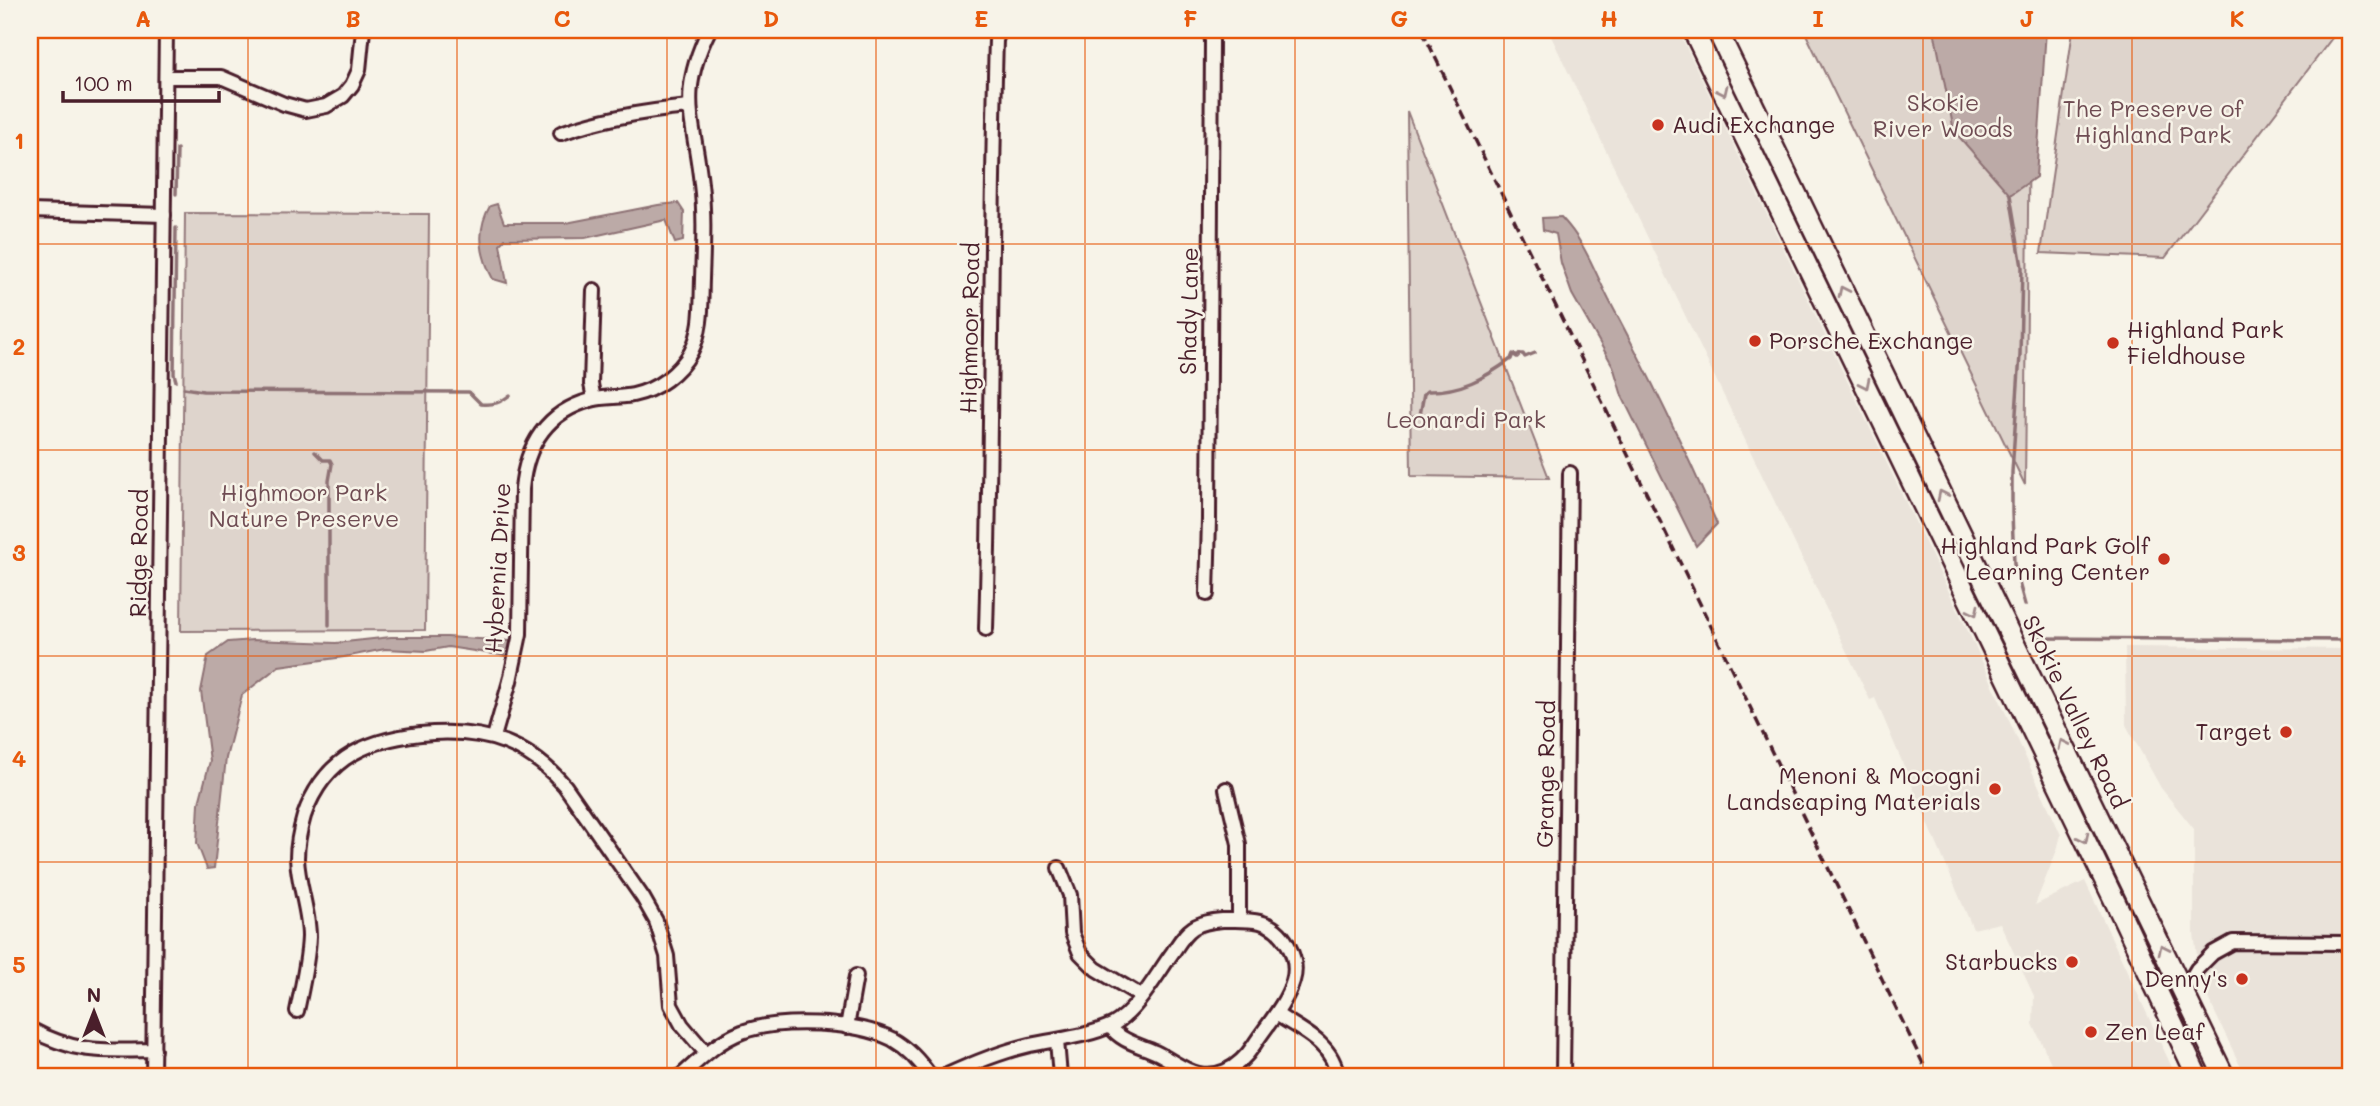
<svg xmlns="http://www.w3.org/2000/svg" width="2380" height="1106" font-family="Mali,sans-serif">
  <rect width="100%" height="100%" fill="#f7f3e8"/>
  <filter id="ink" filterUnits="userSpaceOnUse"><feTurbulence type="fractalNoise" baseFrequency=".0143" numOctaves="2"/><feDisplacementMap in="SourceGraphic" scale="14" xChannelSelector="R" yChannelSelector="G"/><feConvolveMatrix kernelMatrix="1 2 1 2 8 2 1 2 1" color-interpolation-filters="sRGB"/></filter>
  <g filter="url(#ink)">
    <g fill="#eae3da">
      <path d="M 1548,30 L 1678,30 L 1977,650 L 2061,835 L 2057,850 L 2035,905 L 2085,881 L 2176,1076 L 2057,1076 L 2033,1024 L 2034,996 L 2000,923 L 1973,929 L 1875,698 L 1870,700 Z"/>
      <path d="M 2125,647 L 2350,649 L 2350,1076 L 2245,1076 L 2201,983 L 2194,934 L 2194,829 L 2161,788 L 2126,725 Z"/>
    </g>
    <g fill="#ded4cc" stroke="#947a7c" stroke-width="2">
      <path d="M 1804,30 L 2030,30 L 2025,485 Z"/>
      <path d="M 2073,30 L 2338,30 L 2165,258 L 2041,253 Z"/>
      <path d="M 1407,111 L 1549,478 L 1411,476 Z"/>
      <path d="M 185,213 L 429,214 L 425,630 L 181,631 Z"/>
    </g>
    <g fill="#bcaaa7" stroke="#8e7275" stroke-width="2">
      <path d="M 1934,30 L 2046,30 L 2036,177 L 2010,195 L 1954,131 Z"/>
      <path d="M 678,203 L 684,212 L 683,241 L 675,243 L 666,220 L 585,238 L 505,239 L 500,244 L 507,283 L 493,279 C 480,255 476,230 490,206 L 497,204 L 504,223 L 566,223 L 658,205 Z"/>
      <path d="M 1561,217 C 1585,242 1594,270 1609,300 C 1648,373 1685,448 1717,524 L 1696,546 L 1622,396 L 1613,366 L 1572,294 L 1561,263 L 1556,234 L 1543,230 L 1542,218 Z"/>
      <path d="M 391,637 L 447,637 L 510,641 L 507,656 L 448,647 L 426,651 L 385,649 L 344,657 L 279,666 L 242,695 L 226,758 L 214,868 L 207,869 L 197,843 L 199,803 L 210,761 L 201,691 L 208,656 L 228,642 L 253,640 L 336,643 Z"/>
    </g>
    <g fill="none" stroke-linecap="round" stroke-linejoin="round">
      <g stroke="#8e7275" stroke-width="3.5">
        <path d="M 176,194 L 177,149"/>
        <path d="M 2010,195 L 2022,267 L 2020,355 L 2012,472 L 2012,513 L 2014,564 L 2025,605"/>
        <path d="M 176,228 L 174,374 L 176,381"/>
        <path d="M 184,388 L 203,391 L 469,392 L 481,404 C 494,405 500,403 510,395"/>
        <path d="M 1411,417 L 1420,415 L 1424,394 L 1427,391 C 1460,392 1485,378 1511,359 L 1513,354 L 1517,357 L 1520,354 L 1523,354 L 1525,357 L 1535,353"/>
        <path d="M 315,452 L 323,460 L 330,460 L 332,464 L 329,481 L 329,625"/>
        <path d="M 2039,638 L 2350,640"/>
      </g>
      <g stroke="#4a1f2b" stroke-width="18">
        <g id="minor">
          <path d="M 166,77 L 221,77 L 284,104 L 306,110 L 326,106 L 343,96 L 352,85 L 359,70 L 363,30"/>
          <path d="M 561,133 C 603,118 645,111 689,107"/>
          <path d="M 30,211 L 164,215"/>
          <path d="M 594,399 L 591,384 L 594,290"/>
          <path d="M 1207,594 L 1209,519 L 1212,41 L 1210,30"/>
          <path d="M 986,629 C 992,433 990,236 996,40 L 1000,30"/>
          <path d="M 494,737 L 510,681 L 520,634 L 522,489 C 526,446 546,412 591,400 C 605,396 619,398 633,395 C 657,390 679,373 691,352 C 703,328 701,305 702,279 C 703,248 705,215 701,184 C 694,118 677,95 709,30"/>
          <path d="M 1226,789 L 1239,844 L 1239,920"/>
          <path d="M 1059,868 L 1070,895 L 1072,933 L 1080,953 L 1096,969 L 1141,996"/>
          <path d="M 2183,992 L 2197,969 L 2213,953 L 2233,942 L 2350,943"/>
          <path d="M 297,1011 C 302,987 308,962 309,937 C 309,910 298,885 297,858 C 297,843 300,830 304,816 C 325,755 372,737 433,733 C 488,730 529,744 565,786 L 643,898 L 656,921 L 667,956 L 671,1005 L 682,1025 L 706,1053"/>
          <path d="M 1276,1014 C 1301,1030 1334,1044 1337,1076"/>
          <path d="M 847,1027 L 856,976"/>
          <path d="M 30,1029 C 76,1054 103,1051 154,1050"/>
          <path d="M 1057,1041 L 1060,1076"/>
          <path d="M 153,1076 L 166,30"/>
          <path d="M 681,1076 C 700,1059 718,1041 742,1032 C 780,1018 856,1021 892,1039 C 908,1048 920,1061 930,1076"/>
          <path d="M 945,1076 C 973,1063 1000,1052 1030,1045 C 1058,1039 1086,1037 1112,1025 C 1136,1013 1157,974 1173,952 C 1179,943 1184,934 1193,928 C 1202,922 1213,921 1223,920 C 1235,920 1248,919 1260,922 C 1284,928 1300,958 1293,981 C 1286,1004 1267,1025 1254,1045 C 1239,1068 1215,1083 1188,1070 C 1176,1065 1166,1057 1155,1052 C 1139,1045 1120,1041 1110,1026"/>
          <path d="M 1563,1076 L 1570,473"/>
        </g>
      </g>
      <g stroke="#4a1f2b" stroke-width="24">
        <g id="highway">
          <path d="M 1693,30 L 2122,916 L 2197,1076"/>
          <path d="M 1717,30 L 2224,1076"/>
        </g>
      </g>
      <use href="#minor" stroke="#f7f3e8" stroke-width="12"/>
      <use href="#highway" stroke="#f7f3e8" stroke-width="19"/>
      <path stroke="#4a1f2b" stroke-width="3.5" stroke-dasharray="10 5" stroke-linecap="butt" d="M 1422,30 L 1929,1076"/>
    </g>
    <defs><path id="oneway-chevron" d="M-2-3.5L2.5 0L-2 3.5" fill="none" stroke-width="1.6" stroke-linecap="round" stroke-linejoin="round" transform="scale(1.75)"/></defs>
    <g stroke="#a0898a">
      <use href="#oneway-chevron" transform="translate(1723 91) rotate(65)"/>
      <use href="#oneway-chevron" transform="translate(1843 291) rotate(-116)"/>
      <use href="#oneway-chevron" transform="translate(1865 384) rotate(64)"/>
      <use href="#oneway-chevron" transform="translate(1942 495) rotate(-116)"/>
      <use href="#oneway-chevron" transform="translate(1974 611) rotate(64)"/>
      <use href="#oneway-chevron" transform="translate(2063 744) rotate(-116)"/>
      <use href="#oneway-chevron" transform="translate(2084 838) rotate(64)"/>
      <use href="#oneway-chevron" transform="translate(2163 949) rotate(-116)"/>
    </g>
  </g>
  <path fill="none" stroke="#e8590c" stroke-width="2" stroke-opacity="0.55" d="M 248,30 L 248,1076M 457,30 L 457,1076M 667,30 L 667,1076M 876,30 L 876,1076M 1085,30 L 1085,1076M 1295,30 L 1295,1076M 1504,30 L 1504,1076M 1713,30 L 1713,1076M 1923,30 L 1923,1076M 2132,30 L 2132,1076M 30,244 L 2350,244M 30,450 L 2350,450M 30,656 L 2350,656M 30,862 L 2350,862"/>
  <g fill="#c8321e" stroke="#f7f3e8" stroke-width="2.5">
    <circle cx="1658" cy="125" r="7"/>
    <circle cx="1755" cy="341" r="7"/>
    <circle cx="2113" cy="343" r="7"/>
    <circle cx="2164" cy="559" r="7"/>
    <circle cx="2286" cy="732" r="7"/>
    <circle cx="1995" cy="789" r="7"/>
    <circle cx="2072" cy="962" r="7"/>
    <circle cx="2242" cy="979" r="7"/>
    <circle cx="2091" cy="1032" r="7"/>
  </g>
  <g text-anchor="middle" stroke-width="5" stroke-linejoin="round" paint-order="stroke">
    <g font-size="23" fill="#6f4c53" stroke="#f7f3e8">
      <text x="1943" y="111">Skokie<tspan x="1943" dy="26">River Woods</tspan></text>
      <text x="2153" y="117">The Preserve of<tspan x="2153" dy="26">Highland Park</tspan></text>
      <text x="1466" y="428">Leonardi Park</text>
      <text x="304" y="501">Highmoor Park<tspan x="304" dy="26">Nature Preserve</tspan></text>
    </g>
    <g font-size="23" fill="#4a1f2b" stroke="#f7f3e8" text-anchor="end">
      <text x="1672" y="133" text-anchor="start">Audi Exchange</text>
      <text x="2127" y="338" text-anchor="start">Highland Park<tspan x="2127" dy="26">Fieldhouse</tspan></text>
      <text x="1769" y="349" text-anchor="start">Porsche Exchange</text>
      <text x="2150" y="554">Highland Park Golf<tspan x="2150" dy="26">Learning Center</tspan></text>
      <text x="2272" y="740">Target</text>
      <text x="1981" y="784">Menoni &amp; Mocogni<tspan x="1981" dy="26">Landscaping Materials</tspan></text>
      <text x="2058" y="970">Starbucks</text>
      <text x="2228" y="987">Denny's</text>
      <text x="2105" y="1040" text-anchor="start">Zen Leaf</text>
    </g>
    <g font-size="23" fill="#4a1f2b" stroke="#f7f3e8">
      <text transform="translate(1189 311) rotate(-89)" y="8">Shady Lane</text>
      <text transform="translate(970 328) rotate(-89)" y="8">Highmoor Road</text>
      <text transform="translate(139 553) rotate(-89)" y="8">Ridge Road</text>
      <text transform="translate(498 568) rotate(-87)" y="8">Hybernia Drive</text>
      <text transform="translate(2075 712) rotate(64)" y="8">Skokie Valley Road</text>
      <text transform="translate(1546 774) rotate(-89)" y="8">Grange Road</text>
    </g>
  </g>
  <rect width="2380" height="1106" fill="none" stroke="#f7f3e8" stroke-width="77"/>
  <g transform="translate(94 1012)" stroke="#f7f3e8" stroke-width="5" paint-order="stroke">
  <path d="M0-5L12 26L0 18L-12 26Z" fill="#4a1f2b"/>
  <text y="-10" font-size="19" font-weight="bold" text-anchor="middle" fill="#4a1f2b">N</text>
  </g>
  <path d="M63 91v10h156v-10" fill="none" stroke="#4a1f2b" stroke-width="3.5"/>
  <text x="74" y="91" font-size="21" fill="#4a1f2b" stroke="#f7f3e8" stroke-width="5" paint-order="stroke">100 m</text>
  <rect x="38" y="38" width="2304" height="1030" fill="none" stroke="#e8590c" stroke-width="2.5"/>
  <g font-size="23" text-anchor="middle" font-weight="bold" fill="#e8590c">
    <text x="143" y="27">A</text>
    <text x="353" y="27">B</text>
    <text x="562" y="27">C</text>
    <text x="771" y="27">D</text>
    <text x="981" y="27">E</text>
    <text x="1190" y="27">F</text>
    <text x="1399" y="27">G</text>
    <text x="1609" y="27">H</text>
    <text x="1818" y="27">I</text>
    <text x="2027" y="27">J</text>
    <text x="2237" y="27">K</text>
    <text x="19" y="149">1</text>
    <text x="19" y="355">2</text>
    <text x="19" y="561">3</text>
    <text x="19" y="767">4</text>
    <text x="19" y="973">5</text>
  </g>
</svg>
